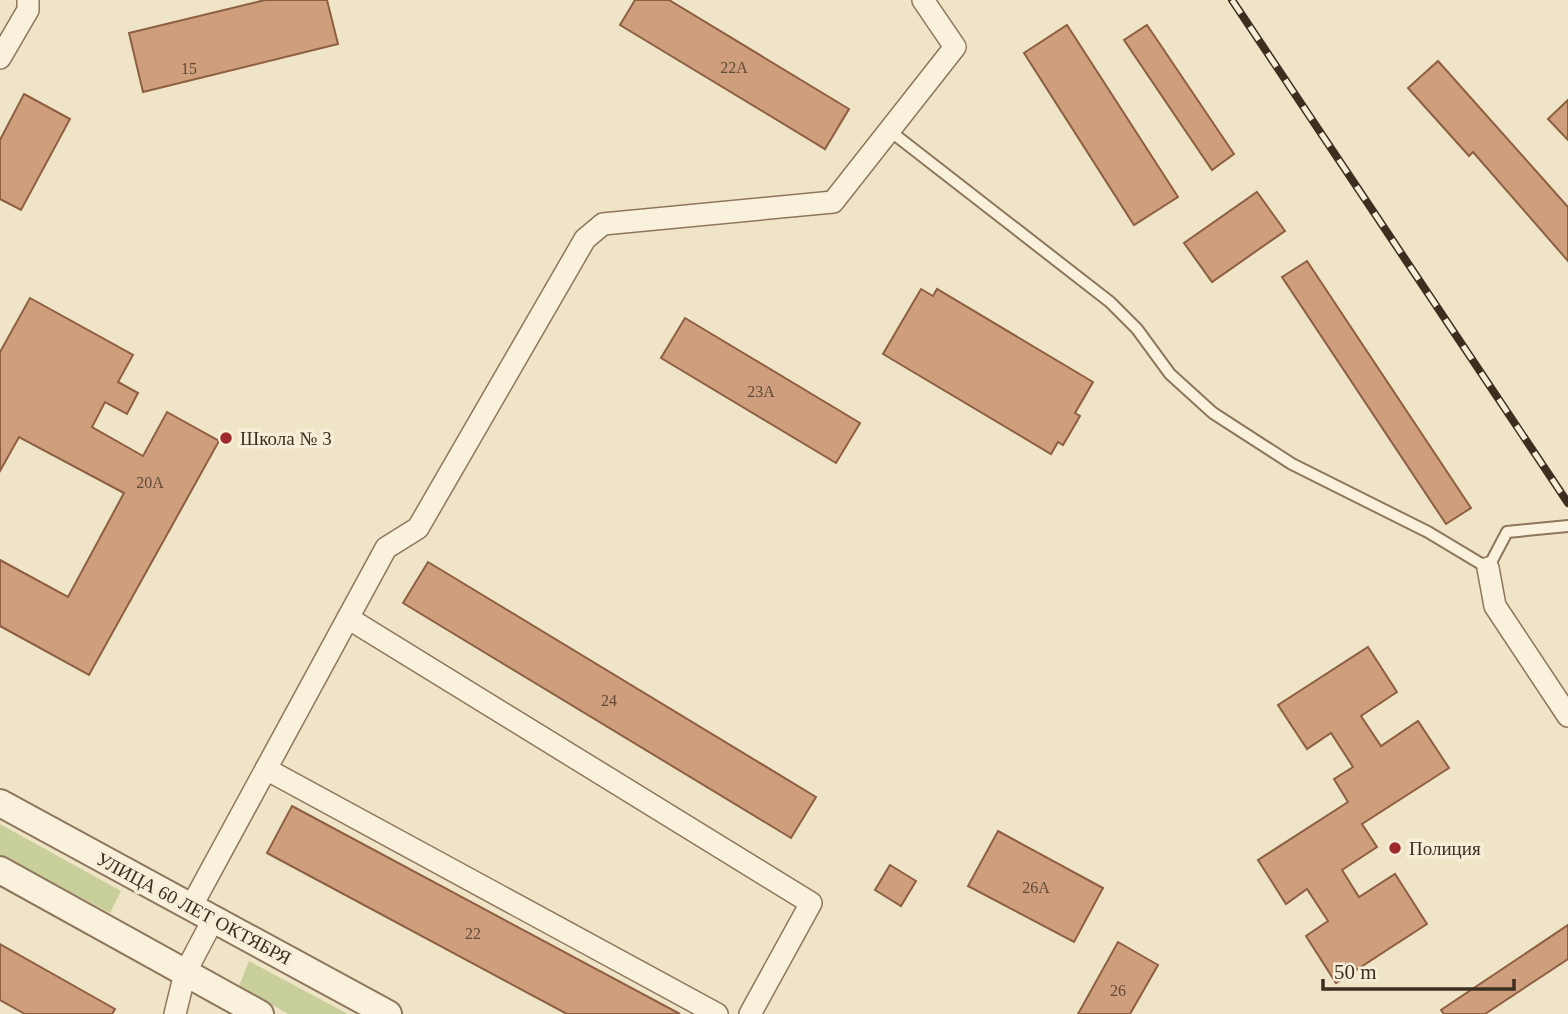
<svg xmlns="http://www.w3.org/2000/svg" width="1568" height="1014" font-family="Georgia,serif">
  <rect width="100%" height="100%" fill="#f0e4c8"/>
  <g fill="#c9cf9b">
    <path d="M 0,824 L 121,891 L 110,913 L 0,855 Z"/>
    <path d="M 249,961 L 348,1014 L 288,1014 L 239,986 Z"/>
  </g>
  <g fill="#cf9f7d" stroke="#8d5f41" stroke-width="2">
    <path d="M 265,0 L 327,0 L 338,44 L 143,92 L 129,33 Z"/>
    <path d="M 635,0 L 669,0 L 849,109 L 825,149 L 620,25 Z"/>
    <path d="M 1067,25 L 1178,197 L 1134,225 L 1024,53 Z"/>
    <path d="M 1147,25 L 1234,154 L 1212,170 L 1124,40 Z"/>
    <path d="M 1438,61 L 1568,207 L 1568,261 L 1473,152 L 1469,156 L 1408,88 Z"/>
    <path d="M 24,94 L 70,119 L 21,210 L 0,199 L 0,140 Z"/>
    <path d="M 1568,100 L 1568,140 L 1548,119 Z"/>
    <path d="M 1257,192 L 1285,231 L 1212,282 L 1184,243 Z"/>
    <path d="M 1307,261 L 1471,508 L 1446,524 L 1282,277 Z"/>
    <path d="M 921,289 L 933,296 L 937,289 L 1093,382 L 1075,413 L 1080,416 L 1063,445 L 1058,442 L 1051,454 L 883,354 Z"/>
    <path d="M 30,298 L 133,355 L 118,382 L 138,393 L 127,414 L 105,402 L 92,427 L 143,456 L 167,412 L 219,441 L 89,675 L 0,626 L 0,560 L 68,597 L 124,493 L 19,437 L 0,471 L 0,352 Z"/>
    <path d="M 685,318 L 860,423 L 836,463 L 661,358 Z"/>
    <path d="M 428,562 L 816,797 L 791,838 L 403,603 Z"/>
    <path d="M 1368,647 L 1397,692 L 1361,716 L 1381,746 L 1418,721 L 1449,768 L 1362,824 L 1377,847 L 1342,870 L 1359,897 L 1395,874 L 1427,924 L 1336,983 L 1306,936 L 1328,921 L 1307,889 L 1286,904 L 1258,860 L 1348,802 L 1334,779 L 1353,767 L 1331,733 L 1307,749 L 1278,705 Z"/>
    <path d="M 292,806 L 680,1014 L 567,1014 L 267,853 Z"/>
    <path d="M 998,831 L 1103,888 L 1074,942 L 968,886 Z"/>
    <path d="M 890,865 L 916,881 L 901,906 L 875,890 Z"/>
    <path d="M 1568,925 L 1568,959 L 1485,1014 L 1444,1014 L 1441,1010 Z"/>
    <path d="M 1118,942 L 1158,965 L 1130,1014 L 1078,1014 Z"/>
    <path d="M 0,944 L 115,1009 L 112,1014 L 25,1014 L 0,1000 Z"/>
  </g>
  <g fill="none" stroke-linecap="round" stroke-linejoin="round">
    <g stroke="#8d765c" stroke-width="14">
      <path id="service" d="M 890,131 L 1110,302 L 1137,329 L 1170,374 L 1213,413 L 1292,464 L 1428,532 L 1488,568 L 1507,532 L 1568,526"/>
    </g>
    <g stroke="#8d765c" stroke-width="24">
      <g id="minor">
        <path d="M 0,58 L 28,10 L 28,0"/>
        <path d="M 1488,568 L 1495,606 L 1568,716"/>
        <path d="M 348,618 L 811,903 L 750,1014"/>
        <path d="M 266,769 L 717,1014"/>
        <path d="M 191,907 L 386,548 L 418,528 L 585,239 L 603,224 L 833,202 L 955,47 L 923,0"/>
        <path d="M 175,1014 L 185,973 L 214,918"/>
      </g>
    </g>
    <g stroke="#8d765c" stroke-width="30">
      <g id="tertiary">
        <path d="M 0,803 L 388,1014"/>
        <path d="M 0,870 L 260,1014"/>
      </g>
    </g>
    <use href="#service" stroke="#faf1dc" stroke-width="10"/>
    <use href="#minor" stroke="#faf1dc" stroke-width="21"/>
    <use href="#tertiary" stroke="#faf1dc" stroke-width="26"/>
    <g stroke="#3d2e20" stroke-width="8">
      <path id="rail" d="M 1232,0 L 1568,503"/>
    </g>
    <use href="#rail" stroke="#f7eed8" stroke-width="5" stroke-dasharray="16" stroke-linecap="butt"/>
  </g>
  <g fill="#9e2a2b" stroke="#f7eed8" stroke-width="2.5">
    <circle cx="226" cy="438" r="7"/>
    <circle cx="1395" cy="848" r="7"/>
  </g>
  <g text-anchor="middle" stroke-width="7" stroke-linejoin="round" paint-order="stroke">
    <g font-size="16" fill="#624a37">
      <text x="734" y="73">22А</text>
      <text x="189" y="74">15</text>
      <text x="761" y="397">23А</text>
      <text x="150" y="488">20А</text>
      <text x="609" y="706">24</text>
      <text x="1036" y="893">26А</text>
      <text x="473" y="939">22</text>
      <text x="1118" y="996">26</text>
    </g>
    <g font-size="19" fill="#3d2e20" stroke="#f7eed8" text-anchor="start">
      <text x="240" y="445">Школа № 3</text>
      <text x="1409" y="855">Полиция</text>
    </g>
    <g font-size="19" fill="#3d2e20" stroke="#f7eed8">
      <text transform="translate(194 908) rotate(28)" y="7">УЛИЦА 60 ЛЕТ ОКТЯБРЯ</text>
    </g>
  </g>
  <path d="M1323 979v10h191v-10" fill="none" stroke="#3d2e20" stroke-width="3.5"/>
  <text x="1334" y="979" font-size="21" fill="#3d2e20" stroke="#f7eed8" stroke-width="5" paint-order="stroke">50 m</text>
</svg>
